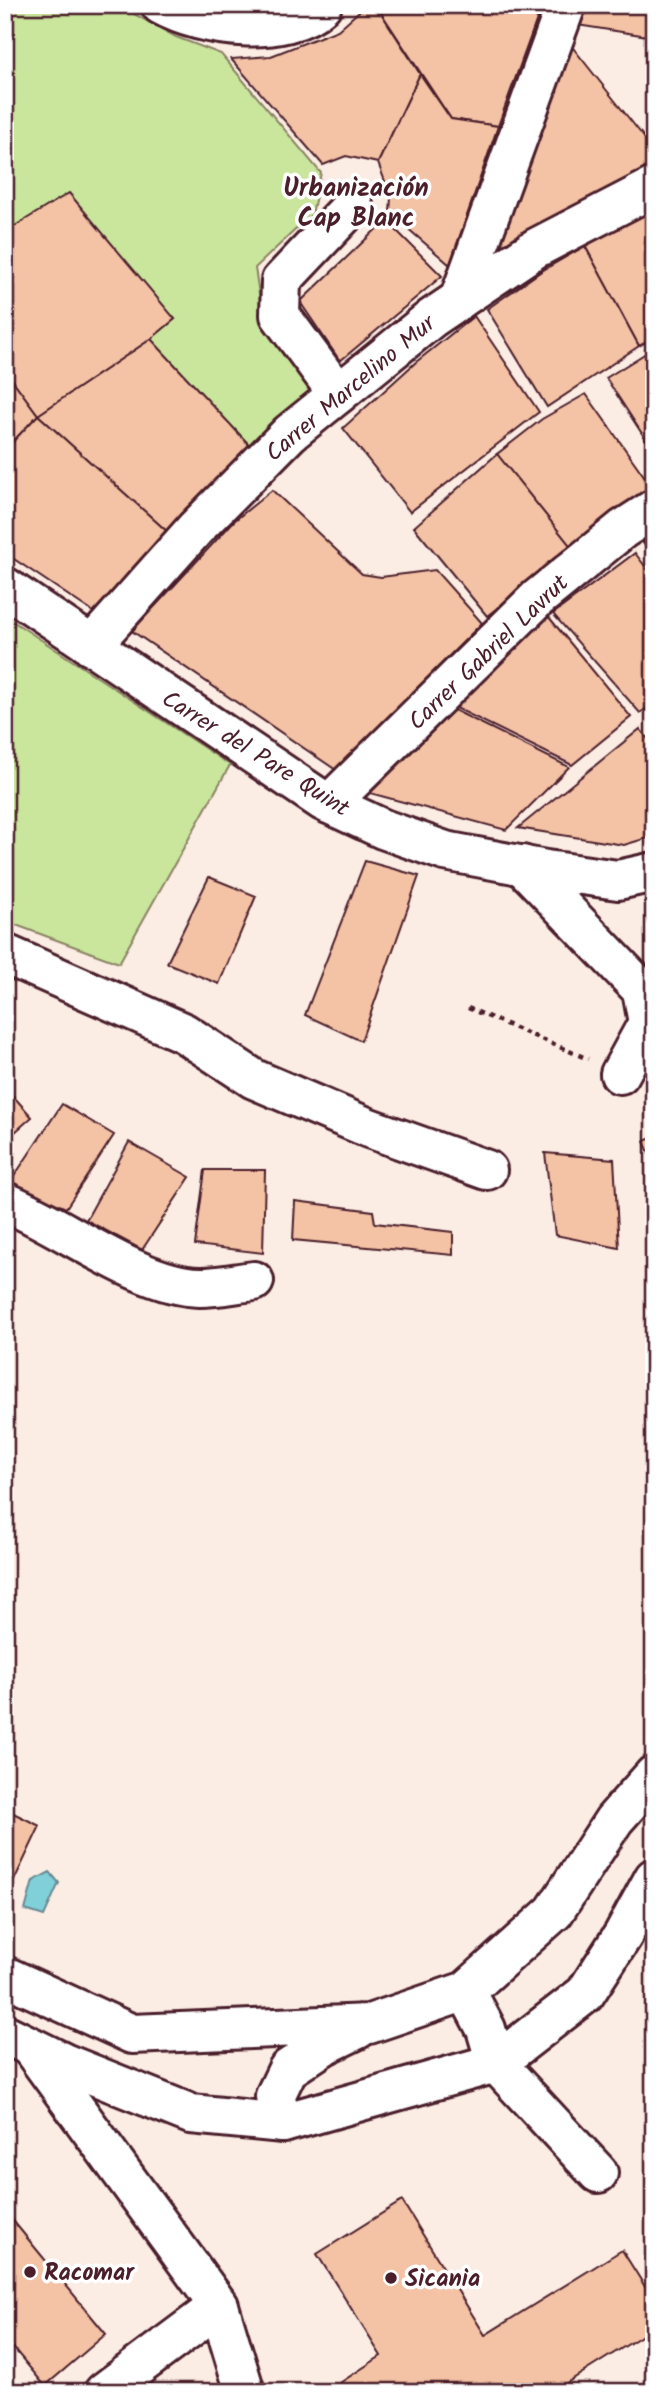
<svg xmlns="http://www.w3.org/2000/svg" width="659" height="2397" font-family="Kalam,sans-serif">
  <rect width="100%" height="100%" fill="#fcede4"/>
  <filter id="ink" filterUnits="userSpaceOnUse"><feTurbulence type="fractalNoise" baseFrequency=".0143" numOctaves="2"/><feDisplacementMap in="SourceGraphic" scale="14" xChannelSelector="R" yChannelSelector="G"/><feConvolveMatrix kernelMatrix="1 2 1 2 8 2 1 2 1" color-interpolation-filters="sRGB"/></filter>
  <g filter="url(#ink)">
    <g fill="#cae69d" stroke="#8a8264" stroke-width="2">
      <path d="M 5,5 L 118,5 L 176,37 L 221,54 L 321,173 L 312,214 L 255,268 L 263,320 L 317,392 L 254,450 L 151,339 L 175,319 L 5,232 Z"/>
      <path d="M 5,616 L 230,765 L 119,963 L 5,921 Z"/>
    </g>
    <path fill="#7fd0d8" stroke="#6a8993" stroke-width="2" d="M 50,1872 L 59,1883 L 44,1916 L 25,1910 L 33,1881 Z"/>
    <g fill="#f4c2a5" stroke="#4a1f2b" stroke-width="2">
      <path d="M 366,5 L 376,5 L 420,74 L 378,163 L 346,156 L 323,165 L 231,59 L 271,56 L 338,30 Z"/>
      <path d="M 376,5 L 542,5 L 498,126 L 451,119 Z"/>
      <path d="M 584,5 L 654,5 L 654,37 L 577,25 Z"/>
      <path d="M 570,44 L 654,150 L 654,163 L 488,262 Z"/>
      <path d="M 420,74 L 451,119 L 498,126 L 450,265 L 390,213 L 391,197 L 378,163 Z"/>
      <path d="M 69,193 L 175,319 L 151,339 L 38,415 L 5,370 L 5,232 Z"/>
      <path d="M 654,206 L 654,338 L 639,346 L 585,246 Z"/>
      <path d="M 386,220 L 442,276 L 340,361 L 300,302 Z"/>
      <path d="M 585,246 L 639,346 L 547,407 L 487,309 L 540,272 Z"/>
      <path d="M 474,316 L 539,412 L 410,512 L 343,428 L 416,362 Z"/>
      <path d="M 151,339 L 254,450 L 171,535 L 38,415 Z"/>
      <path d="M 654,348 L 654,452 L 606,378 Z"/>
      <path d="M 5,370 L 38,415 L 5,450 Z"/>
      <path d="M 586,394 L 654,490 L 572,548 L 497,454 L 542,419 Z"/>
      <path d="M 38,415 L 171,535 L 93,612 L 5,553 L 5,450 Z"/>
      <path d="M 497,454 L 572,548 L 487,616 L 414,527 Z"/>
      <path d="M 272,490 L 362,574 L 381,577 L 435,570 L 482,623 L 336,770 L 132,631 L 234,521 Z"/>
      <path d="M 654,535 L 654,557 L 643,543 Z"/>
      <path d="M 635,553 L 654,578 L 654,703 L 640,713 L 553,614 Z"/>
      <path d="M 548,616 L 631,717 L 572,765 L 456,708 Z"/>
      <path d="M 454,710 L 569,767 L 506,830 L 370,793 Z"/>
      <path d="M 640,729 L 654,746 L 654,836 L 624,845 L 518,828 Z"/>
      <path d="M 365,861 L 419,876 L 361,1041 L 305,1015 Z"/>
      <path d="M 209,877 L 256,896 L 219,984 L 167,963 Z"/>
      <path d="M 5,1087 L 32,1117 L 5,1141 Z"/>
      <path d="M 62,1104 L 114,1135 L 66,1208 L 9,1184 Z"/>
      <path d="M 654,1137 L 654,1165 L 644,1141 Z"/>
      <path d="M 129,1142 L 190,1177 L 142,1250 L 86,1220 Z"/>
      <path d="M 545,1153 L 614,1159 L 619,1248 L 555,1235 Z"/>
      <path d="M 205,1170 L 265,1170 L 263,1253 L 195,1245 Z"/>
      <path d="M 295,1201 L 373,1211 L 375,1223 L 453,1232 L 453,1255 L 293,1240 Z"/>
      <path d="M 5,1809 L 40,1826 L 11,1887 L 5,1884 Z"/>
      <path d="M 402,2201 L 485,2335 L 622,2250 L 654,2301 L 654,2328 L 552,2392 L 326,2392 L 381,2356 L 317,2254 Z"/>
      <path d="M 5,2211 L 106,2334 L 45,2386 L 5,2338 Z"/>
    </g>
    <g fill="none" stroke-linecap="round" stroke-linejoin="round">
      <g stroke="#4a1f2b" stroke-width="44">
        <g id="minor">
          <path d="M 161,5 C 202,28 285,39 322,5"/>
          <path d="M 459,300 L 566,5"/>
          <path d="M 338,394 L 280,315 L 281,281 L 353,205"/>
          <path d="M 5,587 L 323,801 L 383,829 L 445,851 L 546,870 L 618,880 L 654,872"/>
          <path d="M 91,646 L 195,529 L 290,433 L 432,318 L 478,287 L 536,248 L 654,187"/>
          <path d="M 329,804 L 538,598 L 623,529 L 654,509"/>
          <path d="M 522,865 L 642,990 L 648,1023 L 620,1074"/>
          <path d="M 5,954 L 184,1033 L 254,1079 L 369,1128 L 487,1170"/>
          <path d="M 5,1202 C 63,1225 139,1286 200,1287 C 218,1287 236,1283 254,1281"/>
          <path d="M 5,1976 L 132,2034 L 369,2024 L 466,1991 L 554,1912 L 614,1820 L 654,1775"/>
          <path d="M 466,1991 L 486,2029 L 496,2063 L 598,2173"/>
          <path d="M 5,2034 L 66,2064 L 191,2114 L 283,2123 L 496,2063 L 585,1994 L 623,1935 L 654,1878"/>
          <path d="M 32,2049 L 219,2306 L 245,2392"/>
          <path d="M 283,2123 L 275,2096 L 288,2069 L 323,2046 L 358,2029"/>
          <path d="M 104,2392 L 219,2306"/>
        </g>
      </g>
      <path stroke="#4a1f2b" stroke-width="4.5" stroke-dasharray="5 5" stroke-linecap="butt" d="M 468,1008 L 588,1059"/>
      <use href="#minor" stroke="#fff" stroke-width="38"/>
    </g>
  </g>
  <g fill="#4a1f2b" stroke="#fff" stroke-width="2.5">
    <circle cx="30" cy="2272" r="7"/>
    <circle cx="391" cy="2278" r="7"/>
  </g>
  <g text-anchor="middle" stroke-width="7" stroke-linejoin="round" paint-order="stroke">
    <g font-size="24" fill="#4a1f2b" stroke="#fff">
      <text transform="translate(350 388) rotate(-40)" y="8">Carrer Marcelino Mur</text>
      <text transform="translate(488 652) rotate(-44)" y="8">Carrer Gabriel Lavrut</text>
      <text transform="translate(256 753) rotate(32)" y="8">Carrer del Pare Quint</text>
    </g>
    <g font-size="24" font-weight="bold" fill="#4a1f2b" stroke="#fff" text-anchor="start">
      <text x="44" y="2280">Racomar</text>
      <text x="405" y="2286">Sicania</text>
    </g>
    <g font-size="26" font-weight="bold" fill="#4a1f2b" stroke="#fff">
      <text x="356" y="196">Urbanización<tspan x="356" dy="30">Cap Blanc</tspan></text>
    </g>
  </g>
  <rect width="659" height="2397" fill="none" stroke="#fff" stroke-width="28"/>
  <rect x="14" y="14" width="631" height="2369" fill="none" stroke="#4a1f2b" stroke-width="2.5" filter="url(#ink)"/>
</svg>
